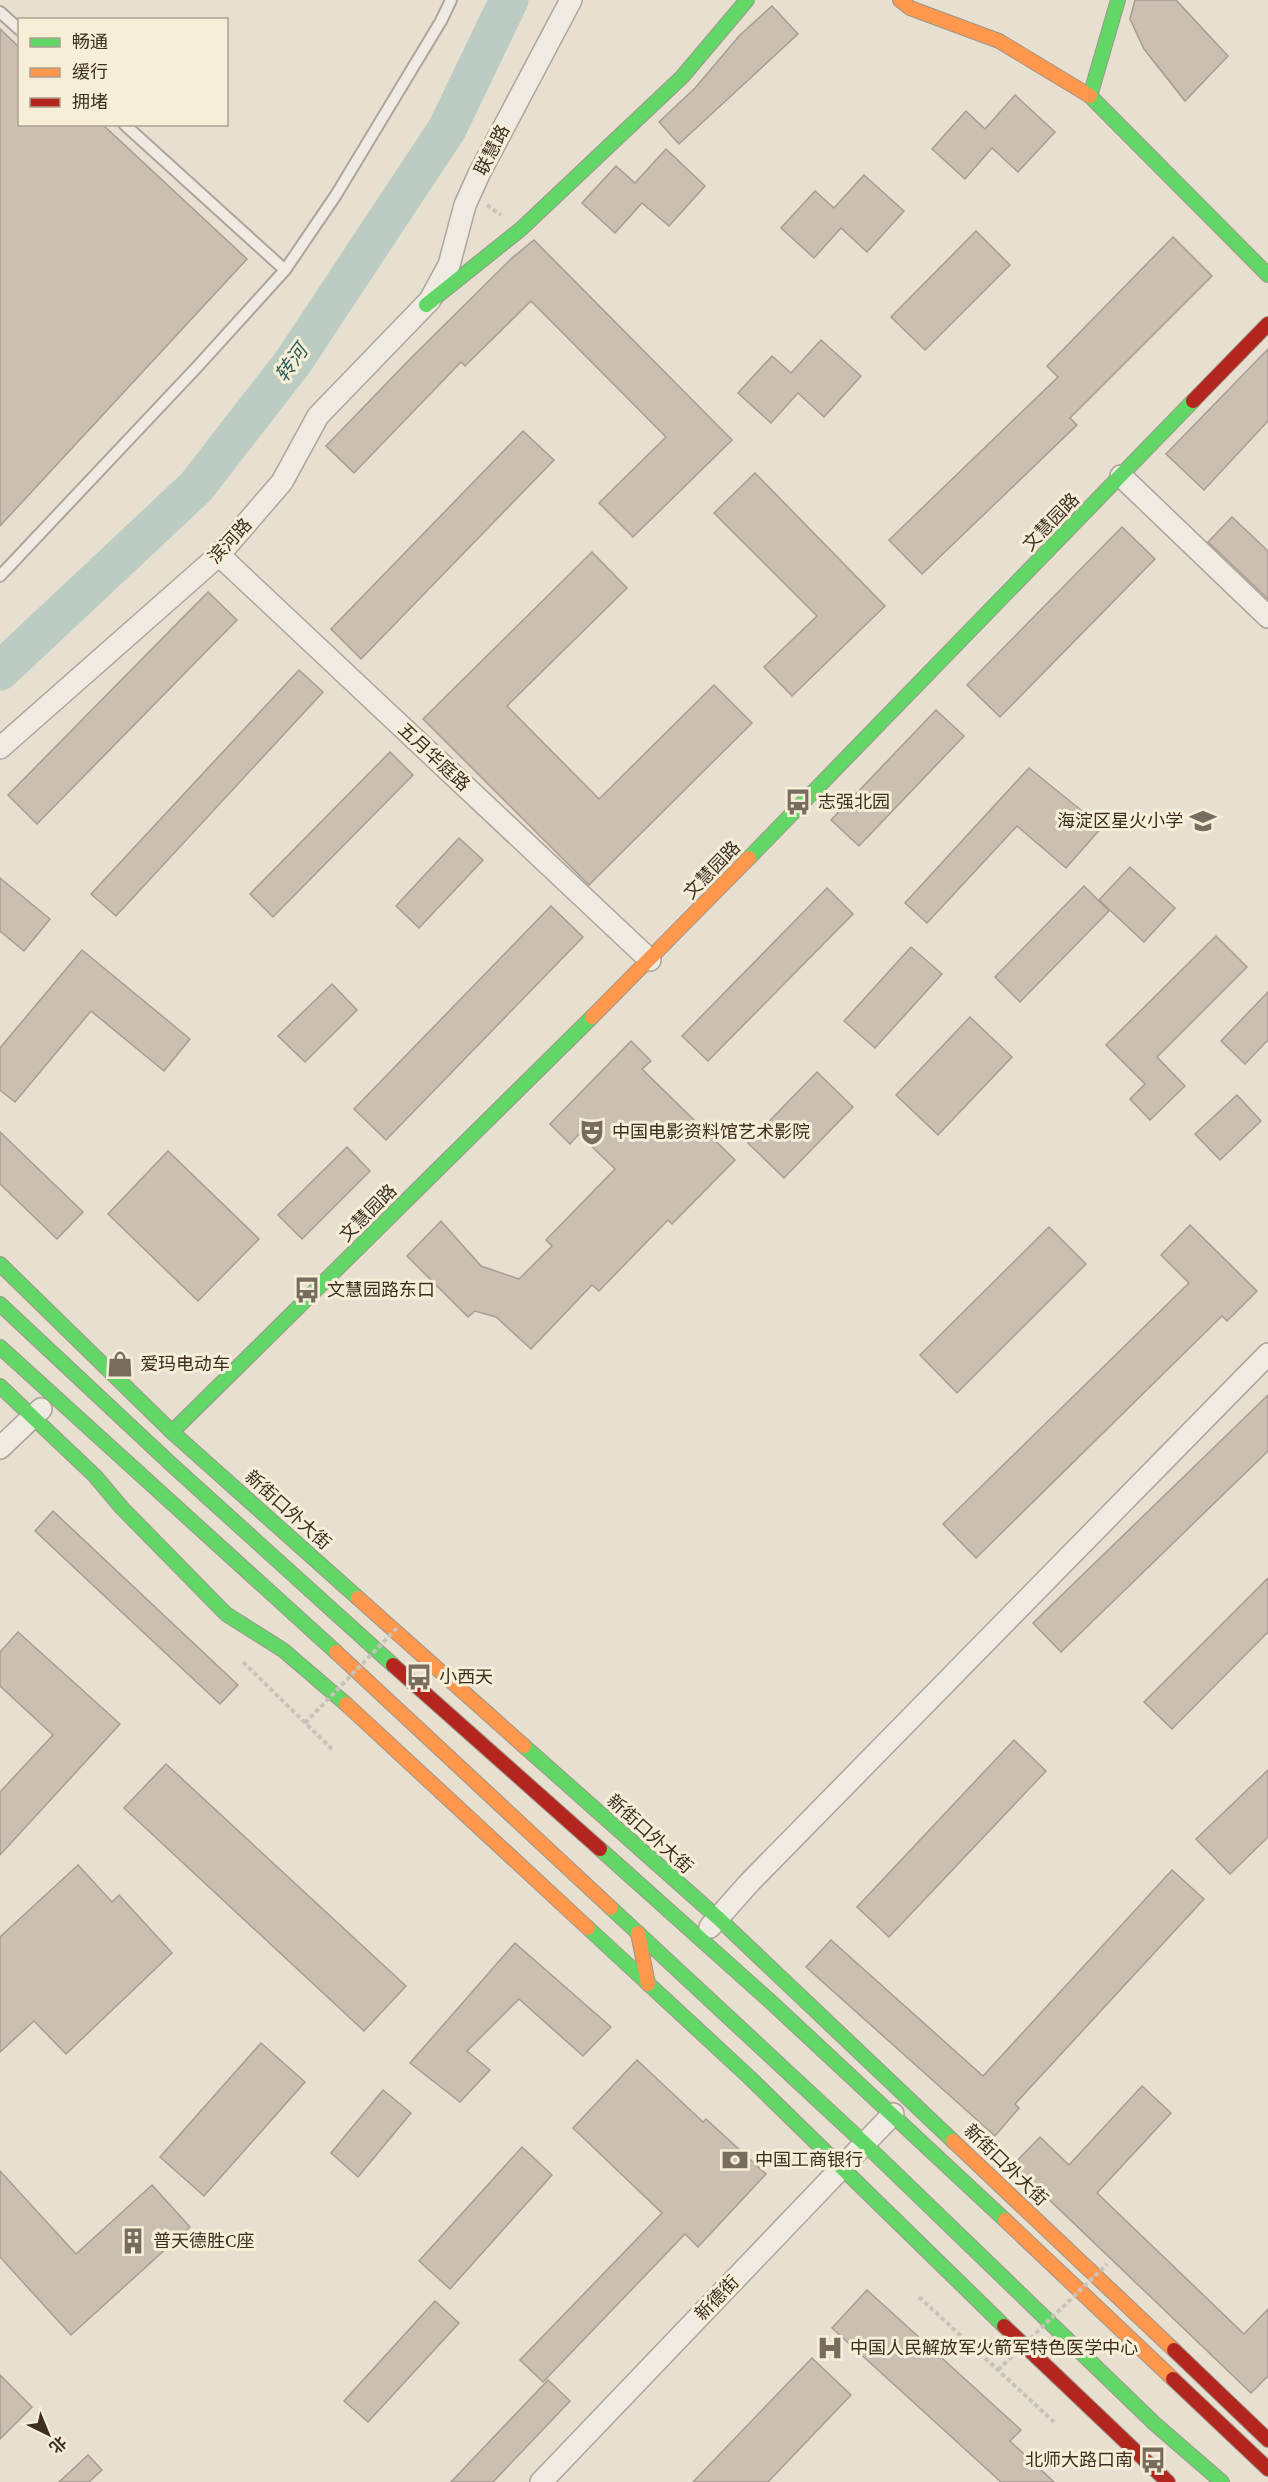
<svg xmlns="http://www.w3.org/2000/svg" width="1268" height="2482" font-family="'Source Serif 4','Noto Sans SC',serif">
  <rect width="100%" height="100%" fill="#e7e0d1"/>
  <g fill="none" stroke-linecap="round" stroke-linejoin="round">
    <path stroke="#bcccc2" stroke-width="39" d="M 0,671 L 196,487 L 293,362 L 447,129 L 509,0"/>
  </g>
  <g fill="#cbbfb2" stroke="#a89c90" stroke-width="1.5">
    <path d="M 1135,0 L 1176,0 L 1228,56 L 1185,101 L 1144,49 L 1130,19 Z"/>
    <path d="M 772,6 L 798,34 L 679,144 L 659,122 L 695,88 L 740,35 Z"/>
    <path d="M 0,29 L 20,48 L 20,124 L 102,124 L 247,259 L 0,526 Z"/>
    <path d="M 1015,95 L 1055,132 L 1018,172 L 992,148 L 965,179 L 932,149 L 966,111 L 985,129 Z"/>
    <path d="M 666,149 L 705,186 L 669,226 L 642,203 L 615,233 L 582,203 L 616,166 L 635,183 Z"/>
    <path d="M 864,175 L 904,211 L 867,252 L 841,228 L 814,258 L 781,228 L 815,191 L 834,208 Z"/>
    <path d="M 976,231 L 1010,265 L 925,350 L 891,317 Z"/>
    <path d="M 1173,237 L 1212,276 L 1070,418 L 1077,425 L 922,574 L 889,540 L 1058,377 L 1047,366 Z"/>
    <path d="M 534,240 L 732,440 L 633,537 L 599,503 L 666,437 L 531,301 L 465,366 L 461,362 L 354,473 L 326,446 L 412,357 L 512,258 Z"/>
    <path d="M 821,340 L 861,376 L 824,417 L 798,393 L 771,423 L 738,393 L 772,356 L 791,373 Z"/>
    <path d="M 1268,349 L 1268,421 L 1204,490 L 1166,454 Z"/>
    <path d="M 523,431 L 554,460 L 361,659 L 331,629 Z"/>
    <path d="M 755,473 L 885,606 L 792,696 L 764,667 L 817,616 L 714,513 Z"/>
    <path d="M 1232,517 L 1268,551 L 1268,599 L 1208,542 Z"/>
    <path d="M 1122,527 L 1155,559 L 1000,717 L 967,685 Z"/>
    <path d="M 592,552 L 627,588 L 507,706 L 599,799 L 714,685 L 752,723 L 589,885 L 423,719 Z"/>
    <path d="M 208,592 L 237,620 L 37,824 L 8,795 Z"/>
    <path d="M 299,670 L 323,692 L 116,916 L 91,894 Z"/>
    <path d="M 936,710 L 964,736 L 859,846 L 831,820 Z"/>
    <path d="M 390,752 L 413,775 L 273,917 L 250,894 Z"/>
    <path d="M 1029,768 L 1102,827 L 1066,868 L 1017,826 L 927,923 L 905,903 Z"/>
    <path d="M 459,838 L 483,860 L 419,928 L 396,906 Z"/>
    <path d="M 1130,867 L 1175,908 L 1144,942 L 1099,900 Z"/>
    <path d="M 0,878 L 50,919 L 24,951 L 0,931 Z"/>
    <path d="M 1084,886 L 1109,911 L 1020,1002 L 995,977 Z"/>
    <path d="M 827,888 L 853,914 L 708,1061 L 682,1036 Z"/>
    <path d="M 551,906 L 583,937 L 386,1140 L 354,1109 Z"/>
    <path d="M 1216,936 L 1247,967 L 1157,1057 L 1185,1086 L 1150,1120 L 1130,1099 L 1145,1084 L 1106,1045 Z"/>
    <path d="M 911,947 L 942,974 L 875,1048 L 844,1021 Z"/>
    <path d="M 82,950 L 190,1039 L 164,1071 L 91,1011 L 15,1102 L 0,1090 L 0,1048 Z"/>
    <path d="M 332,984 L 357,1010 L 305,1062 L 278,1036 Z"/>
    <path d="M 1268,992 L 1268,1040 L 1245,1064 L 1221,1041 Z"/>
    <path d="M 970,1017 L 1012,1057 L 938,1135 L 896,1095 Z"/>
    <path d="M 631,1041 L 651,1061 L 642,1069 L 735,1160 L 672,1224 L 668,1220 L 599,1291 L 592,1285 L 531,1349 L 496,1317 L 475,1311 L 468,1317 L 407,1256 L 441,1221 L 481,1266 L 519,1279 L 552,1246 L 546,1240 L 615,1169 L 579,1134 L 570,1144 L 550,1124 Z"/>
    <path d="M 817,1072 L 853,1107 L 784,1178 L 748,1143 Z"/>
    <path d="M 1237,1095 L 1261,1121 L 1220,1160 L 1195,1134 Z"/>
    <path d="M 0,1132 L 83,1212 L 57,1239 L 0,1184 Z"/>
    <path d="M 347,1147 L 370,1171 L 302,1239 L 278,1215 Z"/>
    <path d="M 168,1151 L 259,1239 L 198,1301 L 108,1214 Z"/>
    <path d="M 1190,1225 L 1257,1291 L 1227,1321 L 1222,1316 L 976,1558 L 943,1524 L 1189,1283 L 1161,1255 Z"/>
    <path d="M 1049,1227 L 1086,1264 L 957,1393 L 920,1355 Z"/>
    <path d="M 1268,1395 L 1268,1451 L 1061,1652 L 1033,1623 Z"/>
    <path d="M 53,1511 L 238,1685 L 220,1704 L 35,1531 Z"/>
    <path d="M 1268,1578 L 1268,1632 L 1172,1729 L 1144,1702 Z"/>
    <path d="M 18,1632 L 120,1724 L 0,1855 L 0,1792 L 53,1735 L 0,1686 L 0,1652 Z"/>
    <path d="M 1014,1740 L 1046,1771 L 889,1937 L 857,1907 Z"/>
    <path d="M 166,1764 L 406,1986 L 364,2031 L 124,1808 Z"/>
    <path d="M 1268,1770 L 1268,1837 L 1230,1874 L 1196,1839 Z"/>
    <path d="M 78,1865 L 112,1902 L 119,1895 L 172,1953 L 66,2054 L 34,2021 L 0,2052 L 0,1937 Z"/>
    <path d="M 1172,1870 L 1204,1899 L 1015,2104 L 1019,2108 L 995,2136 L 806,1967 L 831,1940 L 983,2076 Z"/>
    <path d="M 515,1943 L 611,2027 L 583,2056 L 519,1999 L 467,2051 L 490,2070 L 460,2102 L 410,2063 Z"/>
    <path d="M 261,2043 L 305,2082 L 204,2196 L 160,2157 Z"/>
    <path d="M 637,2060 L 703,2122 L 706,2119 L 766,2174 L 698,2247 L 685,2234 L 543,2382 L 520,2360 L 662,2213 L 573,2128 Z"/>
    <path d="M 1142,2086 L 1171,2113 L 1097,2193 L 1244,2334 L 1268,2309 L 1268,2376 L 1251,2393 L 1013,2165 L 1040,2137 L 1069,2165 Z"/>
    <path d="M 383,2090 L 411,2113 L 358,2177 L 331,2153 Z"/>
    <path d="M 522,2147 L 552,2175 L 450,2289 L 419,2261 Z"/>
    <path d="M 0,2171 L 76,2254 L 152,2185 L 190,2227 L 71,2335 L 0,2257 Z"/>
    <path d="M 867,2290 L 1021,2430 L 1010,2441 L 1054,2482 L 1001,2482 L 832,2328 Z"/>
    <path d="M 435,2301 L 459,2323 L 368,2422 L 344,2401 Z"/>
    <path d="M 812,2358 L 851,2395 L 768,2482 L 693,2482 Z"/>
    <path d="M 0,2375 L 32,2407 L 0,2439 Z"/>
    <path d="M 548,2380 L 570,2401 L 493,2482 L 451,2482 Z"/>
    <path d="M 88,2455 L 102,2470 L 89,2482 L 59,2482 Z"/>
  </g>
  <g fill="none" stroke-linecap="round" stroke-linejoin="round">
    <g stroke="#ada599" stroke-width="14">
      <g id="lane">
        <path d="M 0,12 L 20,30"/>
        <path d="M 124,124 L 285,270"/>
        <path d="M 0,576 L 198,366 L 285,270 L 336,195 L 441,21 L 451,0"/>
      </g>
    </g>
    <g stroke="#ada599" stroke-width="24">
      <g id="street">
        <path d="M 1121,476 L 1268,617"/>
        <path d="M 219,555 L 650,960"/>
        <path d="M 0,748 L 219,555 L 282,482 L 318,416 L 430,300 L 449,265 L 465,205 L 479,174 L 571,0"/>
        <path d="M 0,1448 L 41,1409"/>
        <path d="M 710,1927 L 750,1882 L 1268,1354"/>
        <path d="M 541,2482 L 893,2114"/>
      </g>
    </g>
    <g stroke="#9c958a" stroke-width="16">
      <g id="fast">
        <path d="M 1118,0 L 1090,96 L 1268,275"/>
        <path d="M 426,305 L 521,229 L 682,77 L 747,0"/>
        <path d="M 749,858 L 1193,401"/>
        <path d="M 0,1264 L 172,1432 L 358,1598"/>
        <path d="M 0,1304 L 172,1465 L 393,1665"/>
        <path d="M 0,1347 L 336,1652"/>
        <path d="M 0,1386 L 95,1476 L 122,1508 L 226,1614 L 283,1650 L 346,1704"/>
        <path d="M 172,1432 L 592,1017"/>
        <path d="M 524,1746 L 718,1918 L 953,2141"/>
        <path d="M 600,1849 L 771,2002 L 1005,2220"/>
        <path d="M 611,1908 L 865,2144 L 1155,2424 L 1222,2482"/>
        <path d="M 588,1928 L 749,2077 L 1004,2326"/>
      </g>
    </g>
    <g stroke="#9c958a" stroke-width="16">
      <g id="slow">
        <path d="M 900,0 L 910,8 L 999,41 L 1090,96"/>
        <path d="M 592,1017 L 749,858"/>
        <path d="M 358,1598 L 524,1746"/>
        <path d="M 336,1652 L 611,1908"/>
        <path d="M 346,1704 L 588,1928"/>
        <path d="M 638,1933 L 648,1984"/>
        <path d="M 953,2141 L 1174,2350"/>
        <path d="M 1005,2220 L 1173,2379"/>
      </g>
    </g>
    <g stroke="#9c958a" stroke-width="16">
      <g id="jam">
        <path d="M 1193,401 L 1268,324"/>
        <path d="M 393,1665 L 600,1849"/>
        <path d="M 1004,2326 L 1168,2482"/>
        <path d="M 1174,2350 L 1268,2440"/>
        <path d="M 1173,2379 L 1268,2469"/>
      </g>
    </g>
    <g stroke="#c8c2b9" stroke-width="4" stroke-dasharray="4.5 3" stroke-linecap="butt">
      <path d="M 487,205 L 501,215"/>
      <path d="M 243,1662 L 334,1751"/>
      <path d="M 919,2297 L 1054,2422"/>
    </g>
    <use href="#lane" stroke="#efebe3" stroke-width="10"/>
    <use href="#street" stroke="#efebe3" stroke-width="21"/>
    <use href="#fast" stroke="#63d668" stroke-width="14"/>
    <use href="#slow" stroke="#ff974d" stroke-width="14"/>
    <use href="#jam" stroke="#b3261e" stroke-width="14"/>
    <g stroke="#c8c2b9" stroke-width="4" stroke-dasharray="4.5 3" stroke-linecap="butt">
      <path d="M 305,1723 L 399,1626"/>
      <path d="M 998,2370 L 1107,2264"/>
    </g>
  </g>
  <defs>
    <g id="bus-bare" transform="scale(2.07)"><path d="M-5-6H5V4H4V6H2V4H-2V6H-4V4H-5ZM-3.5-4V0h7V-4ZM-3.5 1.2v1.5H-2V1.2ZM2 1.2v1.5H3.5V1.2Z" fill="#786c5e" stroke="#f7eed8" stroke-width="2.5" paint-order="stroke"/></g>
    <g id="school-bare" transform="scale(2.07)"><path d="M0-5L7-2L0 1L-7-2ZM-4 1L0 2.5L4 1V4Q0 6-4 4Z" fill="#786c5e" stroke="#f7eed8" stroke-width="2.5" paint-order="stroke"/></g>
    <g id="theatre-bare" transform="scale(2.07)"><path d="M-5-5.5Q0-4 5-5.5V0Q5 5 0 6Q-5 5-5 0ZM-3.3-2.5H-1v1.5H-3.3ZM1-2.5H3.3v1.5H1ZM-2.8 1Q0 5.5 2.8 1Z" fill="#786c5e" stroke="#f7eed8" stroke-width="2.5" paint-order="stroke"/></g>
    <g id="shop-bare" transform="scale(2.07)"><path d="M-5-2.5h2.3a2.7 3.5 0 0 1 5.4 0H5L5.5 6h-11ZM-1.5-2.5h3a1.5 2.3 0 0 0-3 0Z" fill="#786c5e" stroke="#f7eed8" stroke-width="2.5" paint-order="stroke"/></g>
    <g id="bank-bare" transform="scale(2.07)"><path d="M-6-4H6V4H-6ZM0-2.3a2.3 2.3 0 1 0 0 4.6a2.3 2.3 0 1 0 0-4.6Z" fill="#786c5e" stroke="#f7eed8" stroke-width="2.5" paint-order="stroke"/></g>
    <g id="building-bare" transform="scale(2.07)"><path d="M-4-6H4V6H1V3H-1V6H-4ZM-2.5-4.3h1.7v1.8h-1.7ZM.8-4.3h1.7v1.8H.8ZM-2.5-1h1.7V.8h-1.7ZM.8-1h1.7V.8H.8Z" fill="#786c5e" stroke="#f7eed8" stroke-width="2.5" paint-order="stroke"/></g>
    <g id="hospital-bare" transform="scale(2.07)"><path d="M-5-5h3v3.5h4V-5h3V5h-3V1.5h-4V5h-3Z" fill="#786c5e" stroke="#f7eed8" stroke-width="2.5" paint-order="stroke"/></g>
  </defs>
  <g fill-rule="evenodd">
    <use href="#bus-bare" x="798" y="802"/>
    <use href="#school-bare" x="1203" y="821"/>
    <use href="#theatre-bare" x="592" y="1132"/>
    <use href="#bus-bare" x="307" y="1290"/>
    <use href="#shop-bare" x="120" y="1364"/>
    <use href="#bus-bare" x="419" y="1677"/>
    <use href="#bank-bare" x="735" y="2160"/>
    <use href="#building-bare" x="133" y="2241"/>
    <use href="#hospital-bare" x="830" y="2348"/>
    <use href="#bus-bare" x="1153" y="2460"/>
  </g>
  <g text-anchor="middle" stroke-width="6" stroke-linejoin="round" paint-order="stroke">
    <g font-size="18" fill="#3d2e20" stroke="#f7eed8">
      <text transform="translate(492 150) rotate(-63)" y="6">联慧路</text>
      <text transform="translate(1051 522) rotate(-46)" y="6">文慧园路</text>
      <text transform="translate(230 541) rotate(-47)" y="6">滨河路</text>
      <text transform="translate(434 757) rotate(43)" y="6">五月华庭路</text>
      <text transform="translate(712 870) rotate(-46)" y="6">文慧园路</text>
      <text transform="translate(368 1213) rotate(-45)" y="6">文慧园路</text>
      <text transform="translate(288 1510) rotate(42)" y="6">新街口外大街</text>
      <text transform="translate(650 1834) rotate(42)" y="6">新街口外大街</text>
      <text transform="translate(1006 2165) rotate(44)" y="6">新街口外大街</text>
      <text transform="translate(717 2298) rotate(-46)" y="6">新德街</text>
    </g>
    <g font-size="18" fill="#3d2e20" stroke="#f7eed8" text-anchor="start">
      <text x="818" y="808">志强北园</text>
      <text x="1183" y="827" text-anchor="end">海淀区星火小学</text>
      <text x="612" y="1138">中国电影资料馆艺术影院</text>
      <text x="327" y="1296">文慧园路东口</text>
      <text x="140" y="1370">爱玛电动车</text>
      <text x="439" y="1683">小西天</text>
      <text x="755" y="2166">中国工商银行</text>
      <text x="153" y="2247">普天德胜C座</text>
      <text x="850" y="2354">中国人民解放军火箭军特色医学中心</text>
      <text x="1133" y="2466" text-anchor="end">北师大路口南</text>
    </g>
    <g font-size="20" font-style="italic" fill="#2f5d5a" stroke="#f7eed8">
      <text transform="translate(291 363) rotate(-54)" y="7">转河</text>
    </g>
  </g>
  <rect x="18" y="18" width="210" height="108" fill="#f7eed8" stroke="#ada18e" stroke-width="1.5"/>
  <rect x="30" y="38" width="30" height="9" fill="#63d668" stroke="#ada18e" stroke-width="1.5"/>
  <text x="72" y="48" font-size="18" fill="#3d2e20">畅通</text>
  <rect x="30" y="68" width="30" height="9" fill="#ff974d" stroke="#ada18e" stroke-width="1.5"/>
  <text x="72" y="78" font-size="18" fill="#3d2e20">缓行</text>
  <rect x="30" y="98" width="30" height="9" fill="#b3261e" stroke="#ada18e" stroke-width="1.5"/>
  <text x="72" y="108" font-size="18" fill="#3d2e20">拥堵</text>
  <g transform="translate(48 2434) rotate(137)" stroke="#f7eed8" stroke-width="4.5" paint-order="stroke">
  <path d="M0-4.5L10 22L0 15L-10 22Z" fill="#3d2e20"/>
  <text y="-9" font-size="16" font-weight="bold" text-anchor="middle" fill="#3d2e20">北</text>
  </g>
</svg>
